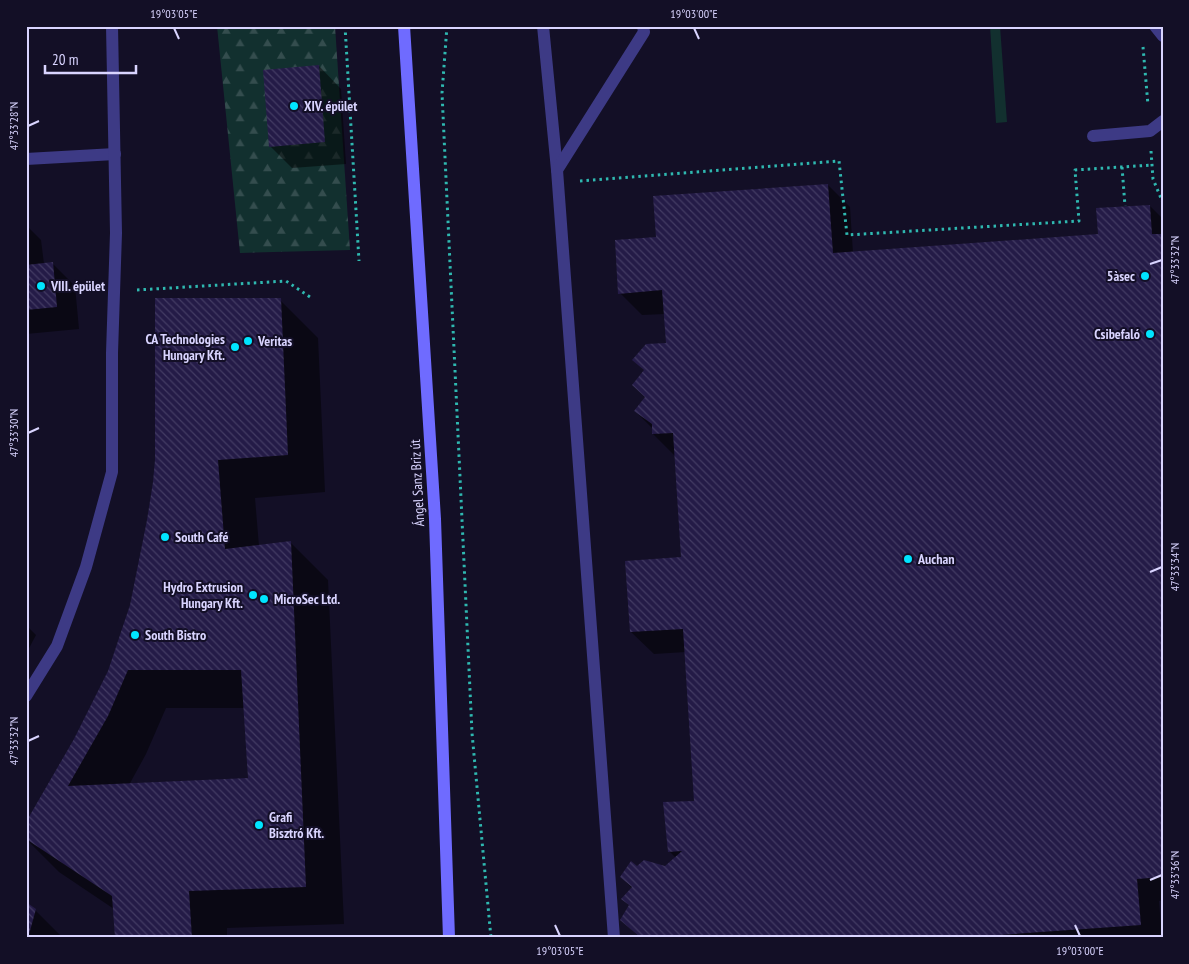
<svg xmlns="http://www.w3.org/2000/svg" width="1189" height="964" font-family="'PT Sans Narrow',sans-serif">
  <defs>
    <pattern id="forest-firs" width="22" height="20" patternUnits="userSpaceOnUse" patternTransform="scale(1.25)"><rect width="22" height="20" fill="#12302f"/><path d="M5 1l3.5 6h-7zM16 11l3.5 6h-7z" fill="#344d4e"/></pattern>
    <pattern id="building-back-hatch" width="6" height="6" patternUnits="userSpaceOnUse" patternTransform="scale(1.25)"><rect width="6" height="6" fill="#241b47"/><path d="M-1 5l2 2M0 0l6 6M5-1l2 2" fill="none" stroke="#433b63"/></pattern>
  </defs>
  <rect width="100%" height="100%" fill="#130f26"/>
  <path fill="#12302f" d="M 990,26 L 1000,26 L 1007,122 L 996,123 Z"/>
  <path fill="url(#forest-firs)" d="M 217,26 L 335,26 L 350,250 L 240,253 Z"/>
  <g fill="#0007" fill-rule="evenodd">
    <path d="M 319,66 L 341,89 L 346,164 L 292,168 L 270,146 Z"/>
    <path d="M 828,185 L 850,207 L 853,253 L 1099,235 L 1150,206 L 1163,219 L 1163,900 L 1159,901 L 1162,938 L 640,938 L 622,920 L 630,906 L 623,899 L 632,888 L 621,877 L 637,868 L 665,868 L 676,858 L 669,851 L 695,802 L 686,652 L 654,654 L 631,632 L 682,558 L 675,456 L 653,434 L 653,429 L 635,411 L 646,398 L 645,371 L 634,360 L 667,344 L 665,314 L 642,315 L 620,293 L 657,239 Z"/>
    <path d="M 26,225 L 41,240 L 44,264 L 53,264 L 75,286 L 79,329 L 26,334 Z"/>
    <path d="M 280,300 L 318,338 L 325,492 L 255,498 L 259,546 L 290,542 L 328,580 L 344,924 L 227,928 L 227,938 L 116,938 L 114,909 L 59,872 L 26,839 L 109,671 ZM 166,708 L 245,708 L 250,780 L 129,785 L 146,754 Z"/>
    <path d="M 26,625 L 36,635 L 26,654 Z"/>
    <path d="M 35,910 L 63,938 L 26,938 Z"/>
  </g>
  <g fill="url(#building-back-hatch)" fill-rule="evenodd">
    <path d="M 319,65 L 325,142 L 269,147 L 263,70 Z"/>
    <path d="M 828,184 L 833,253 L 1098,234 L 1096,208 L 1150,205 L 1152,234 L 1163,234 L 1163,877 L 1137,879 L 1141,925 L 956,938 L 641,938 L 620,920 L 629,905 L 621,899 L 632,887 L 620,877 L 631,861 L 637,866 L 644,860 L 665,866 L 682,851 L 668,852 L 663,802 L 694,801 L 683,629 L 630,632 L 625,561 L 681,557 L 673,433 L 652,434 L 652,424 L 634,411 L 645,397 L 632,385 L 644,370 L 632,360 L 646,344 L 666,343 L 662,290 L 618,294 L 615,240 L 656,237 L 653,196 Z"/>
    <path d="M 53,262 L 57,307 L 26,310 L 26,265 Z"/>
    <path d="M 155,298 L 281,298 L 288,455 L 218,460 L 225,549 L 291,541 L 306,887 L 189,891 L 192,938 L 115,938 L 112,896 L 26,839 L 26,822 L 74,739 L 108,671 L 130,605 L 147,520 L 153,482 L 155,460 ZM 128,670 L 241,670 L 248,778 L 68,786 L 108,716 Z"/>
    <path d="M 26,902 L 36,909 L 28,938 L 26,938 Z"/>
  </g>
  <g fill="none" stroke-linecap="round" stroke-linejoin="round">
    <g stroke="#2fb8b0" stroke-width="3" stroke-dasharray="2.5 4" stroke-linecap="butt">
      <path d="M 345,26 L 359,261"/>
      <path d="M 447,26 L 442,93 L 472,733 L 491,938"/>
      <path d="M 1143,47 L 1148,105"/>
      <path d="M 1151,151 L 1153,179 L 1163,203"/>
      <path d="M 1122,167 L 1125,206"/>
      <path d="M 580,181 L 839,161 L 847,235 L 1079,221 L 1075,170 L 1152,165"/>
      <path d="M 137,290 L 286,281 L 313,299"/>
    </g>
    <g stroke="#3d3a85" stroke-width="12">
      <path d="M 543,26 L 557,170"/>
      <path d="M 1155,26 L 1163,36"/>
      <path d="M 1093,136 L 1150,131 L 1163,121"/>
      <path d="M 614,938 L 557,170 L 644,32 L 643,26"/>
    </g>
    <g stroke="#3d3a85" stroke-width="12">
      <path d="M 26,159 L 115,154"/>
      <path d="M 26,696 L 57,646 L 86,567 L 112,472 L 112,353 L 116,233 L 112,26"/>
    </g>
    <path stroke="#6f6bff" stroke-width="12" d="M 404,26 L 435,519 L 449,938"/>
  </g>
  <path fill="none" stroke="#d9d4ff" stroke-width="2" d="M 174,28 L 179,39M 694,28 L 699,39M 28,126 L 39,121M 1150,264 L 1162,260M 28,433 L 39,428M 1150,572 L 1162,567M 28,741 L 39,736M 1150,880 L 1162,875M 555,925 L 560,936M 1075,925 L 1080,936"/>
  <g fill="#00e5ff" stroke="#130f26" stroke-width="2">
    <circle cx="294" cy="106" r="5"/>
    <circle cx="1145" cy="276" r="5"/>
    <circle cx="41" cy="286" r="5"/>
    <circle cx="1150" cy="334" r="5"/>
    <circle cx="248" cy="341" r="5"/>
    <circle cx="235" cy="347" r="5"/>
    <circle cx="165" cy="537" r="5"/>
    <circle cx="908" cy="559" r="5"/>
    <circle cx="253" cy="595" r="5"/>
    <circle cx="264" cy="599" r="5"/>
    <circle cx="135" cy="635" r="5"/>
    <circle cx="259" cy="825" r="5"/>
  </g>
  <g text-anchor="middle" stroke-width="4" stroke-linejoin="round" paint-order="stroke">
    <g font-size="14" font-weight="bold" fill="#d9d4ff" stroke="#130f26" text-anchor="start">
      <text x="304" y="111">XIV. épület</text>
      <text x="1135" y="281" text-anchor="end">5àsec</text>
      <text x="51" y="291">VIII. épület</text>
      <text x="1140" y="339" text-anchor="end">Csibefaló</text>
      <text x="225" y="344" text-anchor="end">CA Technologies<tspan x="225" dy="16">Hungary Kft.</tspan></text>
      <text x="258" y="346">Veritas</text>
      <text x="175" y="542">South Café</text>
      <text x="918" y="564">Auchan</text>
      <text x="243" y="592" text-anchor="end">Hydro Extrusion<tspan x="243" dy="16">Hungary Kft.</tspan></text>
      <text x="274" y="604">MicroSec Ltd.</text>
      <text x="145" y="640">South Bistro</text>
      <text x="269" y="822">Grafi<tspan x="269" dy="16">Bisztró Kft.</tspan></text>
    </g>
    <g font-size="14" fill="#d9d4ff" stroke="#130f26">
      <text transform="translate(417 483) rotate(-93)" y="5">Ángel Sanz Briz út</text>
    </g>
  </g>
  <rect width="1189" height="964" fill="none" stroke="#130f26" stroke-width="55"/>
  <path d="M45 65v8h91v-8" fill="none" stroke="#d9d4ff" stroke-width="2.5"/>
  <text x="52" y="65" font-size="15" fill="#d9d4ff" stroke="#130f26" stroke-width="4" paint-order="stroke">20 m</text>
  <rect x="28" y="28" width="1134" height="908" fill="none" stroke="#d9d4ff" stroke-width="2"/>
  <g font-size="12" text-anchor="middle" fill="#d9d4ff">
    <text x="174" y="18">19°03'05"E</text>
    <text x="694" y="18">19°03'00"E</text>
    <text transform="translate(14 126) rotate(-90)" y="4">47°33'28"N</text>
    <text transform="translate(1175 260) rotate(-90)" y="4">47°33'32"N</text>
    <text transform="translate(14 433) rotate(-90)" y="4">47°33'30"N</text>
    <text transform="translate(1175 567) rotate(-90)" y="4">47°33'34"N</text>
    <text transform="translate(14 741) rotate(-90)" y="4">47°33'32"N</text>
    <text transform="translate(1175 875) rotate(-90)" y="4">47°33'36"N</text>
    <text x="560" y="955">19°03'05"E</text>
    <text x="1080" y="955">19°03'00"E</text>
  </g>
</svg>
